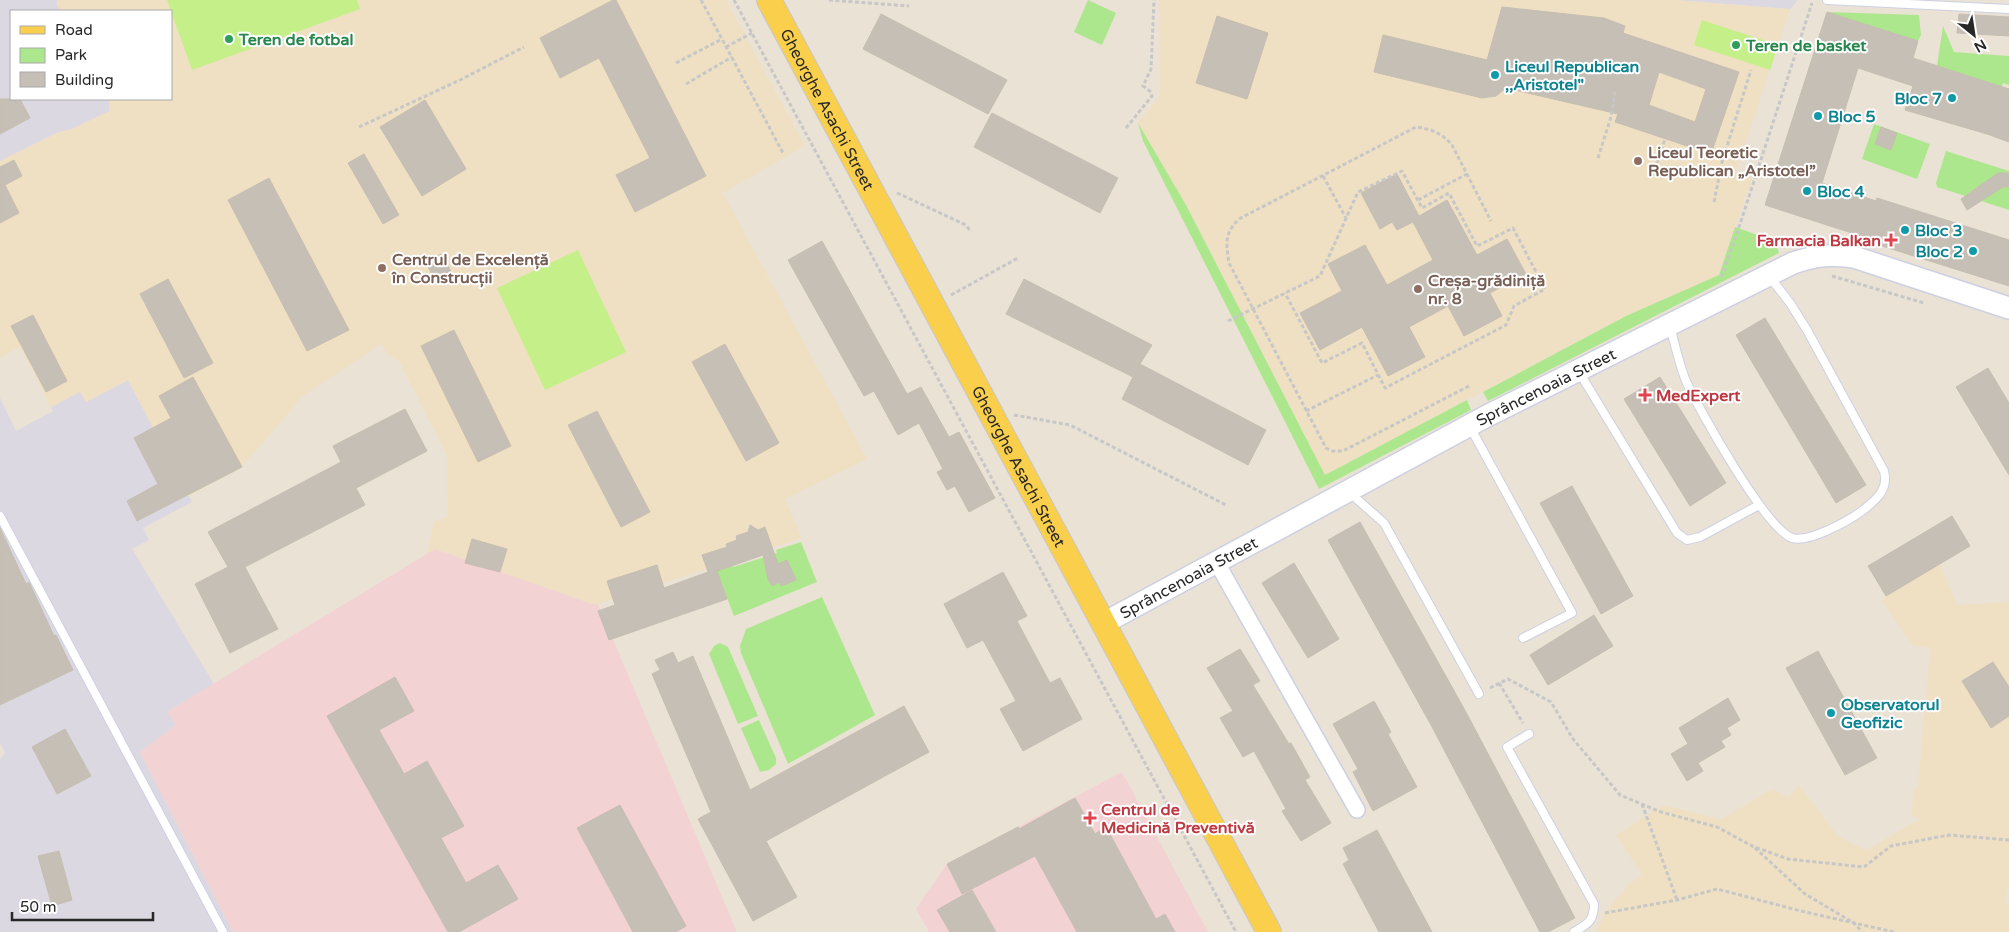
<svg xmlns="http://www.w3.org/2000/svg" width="2009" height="932" font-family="'Varela Round',sans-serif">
  <rect width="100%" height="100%" fill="#ebe2d6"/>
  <g fill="#dbd8e2">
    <path d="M 0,0 L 57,0 L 57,5 L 61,11 L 11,11 L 11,99 L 109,99 L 110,111 L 72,129 L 59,132 L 0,161 Z"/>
    <path d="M 1674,0 L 1798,0 L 1790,9 Z"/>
    <path d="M 128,380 L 192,502 L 143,528 L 149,540 L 132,549 L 214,684 L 168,711 L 176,725 L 140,752 L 233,932 L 0,932 L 0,758 L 5,753 L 0,743 L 0,398 L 16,431 L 53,411 L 51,407 L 80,391 L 86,402 Z"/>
  </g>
  <g fill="#efe0c3">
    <path d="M 57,0 L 726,0 L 805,146 L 723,193 L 867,459 L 785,499 L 802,538 L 598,604 L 592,604 L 435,549 L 427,554 L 434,522 L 448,517 L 447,456 L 399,361 L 388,355 L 381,344 L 304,395 L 242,467 L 189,496 L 128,380 L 86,402 L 80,392 L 51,407 L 20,347 L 0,358 L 0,161 L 59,132 L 72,129 L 110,111 L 109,99 L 171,99 L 171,11 L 61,11 L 57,5 Z"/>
    <path d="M 1159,0 L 1674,0 L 1790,9 L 1736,171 L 1752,178 L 1719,275 L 1626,316 L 1325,475 L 1186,205 L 1138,123 L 1160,96 Z"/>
    <path d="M 1922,534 L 1940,563 L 1957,605 L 2009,602 L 2009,884 L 2004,904 L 2009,905 L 2009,932 L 1597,932 L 1604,913 L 1628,885 L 1642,875 L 1616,835 L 1663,805 L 1721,819 L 1773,789 L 1788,797 L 1799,785 L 1839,837 L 1866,850 L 1920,819 L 1912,816 L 1913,790 L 1918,788 L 1930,648 L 1913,646 L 1882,601 L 1886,596 L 1868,566 Z"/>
  </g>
  <g fill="#f3d2d4">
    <path d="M 435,549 L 592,604 L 598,604 L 737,932 L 233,932 L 140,752 L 176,725 L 167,712 Z"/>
    <path d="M 1122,772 L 1208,932 L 929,932 L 916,909 L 947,864 Z"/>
  </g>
  <g fill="#ade78d">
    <path d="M 1088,0 L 1116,13 L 1102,45 L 1074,32 Z"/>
    <path d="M 1827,12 L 1919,15 L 1921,35 L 1918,41 Z"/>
    <path d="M 1943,26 L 1954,52 L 2009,56 L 2009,85 L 2003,83 L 1986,135 L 1984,133 L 1999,86 L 1937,66 Z"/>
    <path d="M 1138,123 L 1186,205 L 1325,475 L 1467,400 L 1471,410 L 1319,489 L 1143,141 Z"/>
    <path d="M 1874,124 L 1930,144 L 1917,179 L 1862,159 Z"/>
    <path d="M 1946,151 L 2009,171 L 2009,210 L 1937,187 L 1936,183 Z"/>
    <path d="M 1735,227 L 1775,241 L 1779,253 L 1488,401 L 1483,392 L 1626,316 L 1719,275 Z"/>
    <path d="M 801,542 L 817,582 L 734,616 L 716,569 L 730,563 L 733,567 L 777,553 L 776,550 Z"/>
    <path d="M 822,597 L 875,715 L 788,764 L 741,653 L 740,646 L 746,629 Z"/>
    <path d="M 720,643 L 728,647 L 758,716 L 738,724 L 709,654 L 714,646 Z"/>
    <path d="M 759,720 L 776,758 L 776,764 L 769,770 L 760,772 L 741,728 Z"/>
  </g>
  <g fill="#c5ef88">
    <path d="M 167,0 L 357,0 L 360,9 L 192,70 Z"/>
    <path d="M 1702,20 L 1778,45 L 1770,70 L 1694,45 Z"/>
    <path d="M 578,250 L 626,352 L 545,390 L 497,288 Z"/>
  </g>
  <g fill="#c6bfb6" stroke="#c6beb0" fill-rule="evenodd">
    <path d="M 613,0 L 616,0 L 706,176 L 635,212 L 616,175 L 650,158 L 599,58 L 560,78 L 540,38 Z"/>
    <path d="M 1502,7 L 1604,18 L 1625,26 L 1623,33 L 1739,72 L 1711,154 L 1615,122 L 1618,114 L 1506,88 L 1496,96 L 1482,98 L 1374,72 L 1383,35 L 1487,60 ZM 1659,72 L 1706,89 L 1695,122 L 1649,105 Z"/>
    <path d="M 1827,12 L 1918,41 L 1913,58 L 2009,89 L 2009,142 L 1987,134 L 1905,110 L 1913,86 L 1858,68 L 1822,183 L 1876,201 L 1877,198 L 2009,240 L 2009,286 L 1863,240 L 1864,237 L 1765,205 Z"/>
    <path d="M 881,14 L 1007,80 L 988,114 L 863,49 Z"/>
    <path d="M 1959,14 L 2009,17 L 2009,36 L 1957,33 Z"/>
    <path d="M 1217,16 L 1268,33 L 1247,99 L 1196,83 Z"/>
    <path d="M 0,99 L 20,99 L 30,118 L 0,134 Z"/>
    <path d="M 425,100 L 466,169 L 422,196 L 380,127 Z"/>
    <path d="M 992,113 L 1118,178 L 1100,213 L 974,147 Z"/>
    <path d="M 1881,127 L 1897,133 L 1891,150 L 1875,144 Z"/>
    <path d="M 364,154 L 399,215 L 383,224 L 348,163 Z"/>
    <path d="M 14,160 L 22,176 L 5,185 L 19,213 L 0,223 L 0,167 Z"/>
    <path d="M 1998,173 L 2009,173 L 2009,187 L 2003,187 L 1967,210 L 1961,199 Z"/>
    <path d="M 1397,174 L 1419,216 L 1447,200 L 1477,255 L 1507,239 L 1526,274 L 1490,293 L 1502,316 L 1464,336 L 1448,306 L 1409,327 L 1425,357 L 1388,376 L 1362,327 L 1320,350 L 1300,313 L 1342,291 L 1328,264 L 1365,245 L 1387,285 L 1433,260 L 1413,222 L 1397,230 L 1392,222 L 1380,229 L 1361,193 Z"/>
    <path d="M 269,178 L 349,330 L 307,351 L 228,200 Z"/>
    <path d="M 822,241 L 907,394 L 921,387 L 949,437 L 959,432 L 995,498 L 969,512 L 955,486 L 947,490 L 937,472 L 943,469 L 919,423 L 898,435 L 874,391 L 864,396 L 788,260 Z"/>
    <path d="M 441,254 L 452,273 L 436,282 L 426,263 Z"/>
    <path d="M 168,279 L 213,363 L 184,378 L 140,294 Z"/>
    <path d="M 1024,279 L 1152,345 L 1140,364 L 1266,430 L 1248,465 L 1122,399 L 1133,377 L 1006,314 Z"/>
    <path d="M 33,315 L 67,381 L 46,392 L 11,326 Z"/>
    <path d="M 1765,318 L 1866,485 L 1836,503 L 1736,335 Z"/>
    <path d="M 454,330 L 511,446 L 478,462 L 421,346 Z"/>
    <path d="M 725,344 L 779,443 L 746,461 L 692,362 Z"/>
    <path d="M 1988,368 L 2009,403 L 2009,475 L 1956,387 Z"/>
    <path d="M 193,377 L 242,467 L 137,521 L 127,501 L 158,484 L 134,438 L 171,418 L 159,396 Z"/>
    <path d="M 1660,377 L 1726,483 L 1690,506 L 1624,399 Z"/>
    <path d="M 405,409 L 427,451 L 356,488 L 365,505 L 245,567 L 278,629 L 230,653 L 195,584 L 228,567 L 208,532 L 341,462 L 333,446 Z"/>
    <path d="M 597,411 L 650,512 L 621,527 L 568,425 Z"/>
    <path d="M 1572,486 L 1633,596 L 1601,614 L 1540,503 Z"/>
    <path d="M 1952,516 L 1970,546 L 1886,596 L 1868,566 Z"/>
    <path d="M 1360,522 L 1467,714 L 1575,918 L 1548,932 L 1540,932 L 1431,725 L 1328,540 Z"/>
    <path d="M 750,525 L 758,530 L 765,527 L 778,564 L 787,560 L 796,580 L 781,586 L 779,582 L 772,586 L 768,579 L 763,555 L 717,571 L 727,599 L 609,640 L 598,611 L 615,605 L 607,581 L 657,565 L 664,588 L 708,572 L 702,555 L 727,547 L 726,544 L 737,540 L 736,536 L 748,532 Z"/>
    <path d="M 0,528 L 26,584 L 29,582 L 54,636 L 56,635 L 73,670 L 0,705 Z"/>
    <path d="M 472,539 L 507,549 L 500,572 L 465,563 Z"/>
    <path d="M 1294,563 L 1339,639 L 1308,658 L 1262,583 Z"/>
    <path d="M 1003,572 L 1027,616 L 1017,621 L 1050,683 L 1060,678 L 1082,719 L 1023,751 L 1000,709 L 1016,701 L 983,640 L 967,648 L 944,604 Z"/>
    <path d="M 1594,615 L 1613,646 L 1548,685 L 1530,655 Z"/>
    <path d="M 1240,649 L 1260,681 L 1253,685 L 1289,744 L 1291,743 L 1310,777 L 1305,780 L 1331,823 L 1301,841 L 1282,811 L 1286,809 L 1254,751 L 1243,757 L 1220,718 L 1233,711 L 1207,668 Z"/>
    <path d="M 1818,651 L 1877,758 L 1845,775 L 1786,668 Z"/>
    <path d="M 673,652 L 678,663 L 693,656 L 750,790 L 904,706 L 929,752 L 766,841 L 797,897 L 753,921 L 698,819 L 711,812 L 652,674 L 660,670 L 655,660 Z"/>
    <path d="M 1993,662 L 2009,687 L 2009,716 L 1991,728 L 1962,681 Z"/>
    <path d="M 395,677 L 414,711 L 379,730 L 404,774 L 427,761 L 464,826 L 441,838 L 466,883 L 498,865 L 518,899 L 459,932 L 448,932 L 327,716 Z"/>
    <path d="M 1728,698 L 1740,720 L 1727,728 L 1731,735 L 1721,741 L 1725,747 L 1698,763 L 1703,771 L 1687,781 L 1671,754 L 1688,744 L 1679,728 Z"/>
    <path d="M 1374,701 L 1391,732 L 1388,734 L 1417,787 L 1373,811 L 1353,772 L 1358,769 L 1333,724 Z"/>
    <path d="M 65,729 L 91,776 L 57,794 L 32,747 Z"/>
    <path d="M 1075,798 L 1095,834 L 1106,827 L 1156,919 L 1165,914 L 1175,932 L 1077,932 L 1035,856 L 962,894 L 947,864 L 1018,827 L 1019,829 Z"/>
    <path d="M 620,805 L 686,926 L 676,932 L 633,932 L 577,828 Z"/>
    <path d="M 1377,830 L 1432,932 L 1379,932 L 1343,864 L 1349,860 L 1343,848 Z"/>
    <path d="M 59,851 L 72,900 L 52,906 L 38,856 Z"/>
    <path d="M 972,890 L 996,932 L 950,932 L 937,910 Z"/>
  </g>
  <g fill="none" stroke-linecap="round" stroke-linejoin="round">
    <g stroke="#ccd0e2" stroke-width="10">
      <g id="lane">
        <path d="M 1827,0 L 2009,9"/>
        <path d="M 1670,326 C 1675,345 1679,364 1686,381 C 1699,410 1766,529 1792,538 C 1809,543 1848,521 1862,511 C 1876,500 1889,490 1884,471 L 1807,330 L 1790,303 L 1769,276"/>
        <path d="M 1579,372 L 1677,533 L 1687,540 L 1700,537 L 1759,505"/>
        <path d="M 1470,427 L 1572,613 L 1523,638"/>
        <path d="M 1350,493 L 1384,523 L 1479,694"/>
        <path d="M 0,516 L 223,932"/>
        <path d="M 1529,734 L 1507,747 L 1594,904 C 1594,921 1588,924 1574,932"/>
      </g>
    </g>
    <g stroke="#ccd0e2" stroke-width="18">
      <path id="street" d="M 1217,563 L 1357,810"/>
    </g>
    <g stroke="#ccd0e2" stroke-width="24">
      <g id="secondary">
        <path id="s1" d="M 1104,623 L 1485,417 L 1793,263 C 1817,255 1830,254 1854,257 L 2009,308"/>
      </g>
    </g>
    <g stroke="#c7c7c7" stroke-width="26">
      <g id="primary">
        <path id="s2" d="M 769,0 L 1269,932"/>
      </g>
    </g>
    <g stroke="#c7c7c7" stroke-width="3" stroke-dasharray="4 2.5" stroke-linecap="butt">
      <path d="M 701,0 L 783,153"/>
      <path d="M 734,0 L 1236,932"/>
      <path d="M 829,0 L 909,6"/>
      <path d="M 726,47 L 752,33"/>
      <path d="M 676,63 L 722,39"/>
      <path d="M 686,84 L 732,57"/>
      <path d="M 359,127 L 460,80 L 524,47"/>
      <path d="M 1126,128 L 1152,96 L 1151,92 L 1143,86 L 1151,69 L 1154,0"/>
      <path d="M 1598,158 L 1611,117 L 1615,92"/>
      <path d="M 1653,175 L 1665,139"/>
      <path d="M 1323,176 L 1346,218"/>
      <path d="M 897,193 L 966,225 L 971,232"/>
      <path d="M 1418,200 L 1467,174"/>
      <path d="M 1714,202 L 1722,162 L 1751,70"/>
      <path d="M 1832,276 L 1924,303"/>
      <path d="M 1723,277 L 1722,275 L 1741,221 L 1812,3"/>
      <path d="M 951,295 L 1018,258"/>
      <path d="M 1228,321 L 1320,276 L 1358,192 L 1402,171 L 1422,208 L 1449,193 L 1477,246 L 1513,228 L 1545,289 L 1514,306 L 1506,325 L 1385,388 L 1362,343 L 1322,363 L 1285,293"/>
      <path d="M 1469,386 L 1343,451 L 1332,451 L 1326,448 L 1229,263 C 1226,243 1224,234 1239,219 L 1416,127 C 1431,129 1442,133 1452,145 L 1491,221"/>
      <path d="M 1306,411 L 1378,375"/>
      <path d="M 1014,415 L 1070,425 L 1226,505"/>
      <path d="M 1499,683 L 1523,723"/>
      <path d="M 1490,688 L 1508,679 L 1551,702 L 1573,739 L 1620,795 L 1661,812 L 1717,827 L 1752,846 L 1788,859 L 1864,867 L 1891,846 L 1949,835 L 2009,840"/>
      <path d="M 1642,804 L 1677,900"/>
      <path d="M 1755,848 L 1805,894 L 1854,923 L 1862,932"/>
      <path d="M 1605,913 L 1677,900 L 1717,889 L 1801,911 L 1894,932"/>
    </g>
    <use href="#lane" stroke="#fff" stroke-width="8"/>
    <use href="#street" stroke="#fff" stroke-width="15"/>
    <use href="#secondary" stroke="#fff" stroke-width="21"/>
    <use href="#primary" stroke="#facf4c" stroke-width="24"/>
  </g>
  <g fill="#2e9e5b" stroke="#fff" stroke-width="2">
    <circle cx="229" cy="39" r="5"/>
    <circle cx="1736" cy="45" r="5"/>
  </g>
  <g fill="#0f9aa8" stroke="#fff" stroke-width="2">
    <circle cx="1495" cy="75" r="5"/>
    <circle cx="1952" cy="98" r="5"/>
    <circle cx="1818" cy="116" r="5"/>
    <circle cx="1807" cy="191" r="5"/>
    <circle cx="1905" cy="230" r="5"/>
    <circle cx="1973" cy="251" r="5"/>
    <circle cx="1831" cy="713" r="5"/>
  </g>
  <g fill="#8d6e63" stroke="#fff" stroke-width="2">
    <circle cx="1638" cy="161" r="5"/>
    <circle cx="382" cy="268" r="5"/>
    <circle cx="1418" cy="289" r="5"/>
  </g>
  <g fill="#e0444e" stroke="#fff" stroke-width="2">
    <path d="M1888.5 232.5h5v5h5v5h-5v5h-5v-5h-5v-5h5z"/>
    <path d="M1642.5 387.5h5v5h5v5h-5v5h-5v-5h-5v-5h5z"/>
    <path d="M1087.5 810.5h5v5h5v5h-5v5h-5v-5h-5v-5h5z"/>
  </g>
  <g text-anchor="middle" stroke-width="4" stroke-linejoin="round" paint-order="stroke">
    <g font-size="16" font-weight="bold" fill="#27864d" stroke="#fff" text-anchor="start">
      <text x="239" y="45">Teren de fotbal</text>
      <text x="1746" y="51">Teren de basket</text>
    </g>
    <g font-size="16" font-weight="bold" fill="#0d838f" stroke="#fff" text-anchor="start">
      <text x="1505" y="72">Liceul Republican<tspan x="1505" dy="18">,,Aristotel"</tspan></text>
      <text x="1942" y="104" text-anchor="end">Bloc 7</text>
      <text x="1828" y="122">Bloc 5</text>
      <text x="1817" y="197">Bloc 4</text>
      <text x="1915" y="236">Bloc 3</text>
      <text x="1963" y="257" text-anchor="end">Bloc 2</text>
      <text x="1841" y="710">Observatorul<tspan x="1841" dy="18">Geofizic</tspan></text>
    </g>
    <g font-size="16" fill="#272727" stroke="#fff">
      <text dy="6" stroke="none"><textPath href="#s2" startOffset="124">Gheorghe Asachi Street</textPath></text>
      <text dy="6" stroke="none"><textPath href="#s1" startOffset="501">Sprâncenoaia Street</textPath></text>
      <text dy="6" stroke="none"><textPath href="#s2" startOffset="529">Gheorghe Asachi Street</textPath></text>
      <text dy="6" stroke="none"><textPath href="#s1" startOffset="96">Sprâncenoaia Street</textPath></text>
    </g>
    <g font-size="16" font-weight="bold" fill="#785e54" stroke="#fff" text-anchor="start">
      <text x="1648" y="158">Liceul Teoretic<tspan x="1648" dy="18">Republican „Aristotel”</tspan></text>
      <text x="392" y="265">Centrul de Excelență<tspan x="392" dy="18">în Construcții</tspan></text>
      <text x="1428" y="286">Creșa-grădiniță<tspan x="1428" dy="18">nr. 8</tspan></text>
    </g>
    <g font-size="16" font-weight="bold" fill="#be3a42" stroke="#fff" text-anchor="start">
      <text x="1881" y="246" text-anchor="end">Farmacia Balkan</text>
      <text x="1656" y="401">MedExpert</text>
      <text x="1101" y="815">Centrul de<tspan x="1101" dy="18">Medicină Preventivă</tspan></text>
    </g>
  </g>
  <rect x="10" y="10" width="162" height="90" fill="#ffffff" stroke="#a9a9a9"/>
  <rect x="20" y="26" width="25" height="8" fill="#facf4c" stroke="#a9a9a9"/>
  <text x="55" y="35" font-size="15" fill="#272727">Road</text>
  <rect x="20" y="48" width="25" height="15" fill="#ade78d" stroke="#a9a9a9"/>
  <text x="55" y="60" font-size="15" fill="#272727">Park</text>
  <rect x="20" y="72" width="25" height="15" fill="#c6bfb6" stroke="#a9a9a9"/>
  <text x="55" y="85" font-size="15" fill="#272727">Building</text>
  <g transform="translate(1974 35) rotate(150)" stroke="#ffffff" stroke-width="4" paint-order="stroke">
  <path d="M0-4L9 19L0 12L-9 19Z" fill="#272727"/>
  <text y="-8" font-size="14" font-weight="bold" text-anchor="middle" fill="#272727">N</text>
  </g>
  <path d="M12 912v8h141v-8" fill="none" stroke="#272727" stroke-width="2.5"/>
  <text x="20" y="912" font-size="15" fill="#272727" stroke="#ffffff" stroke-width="4" paint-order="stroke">50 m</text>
</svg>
